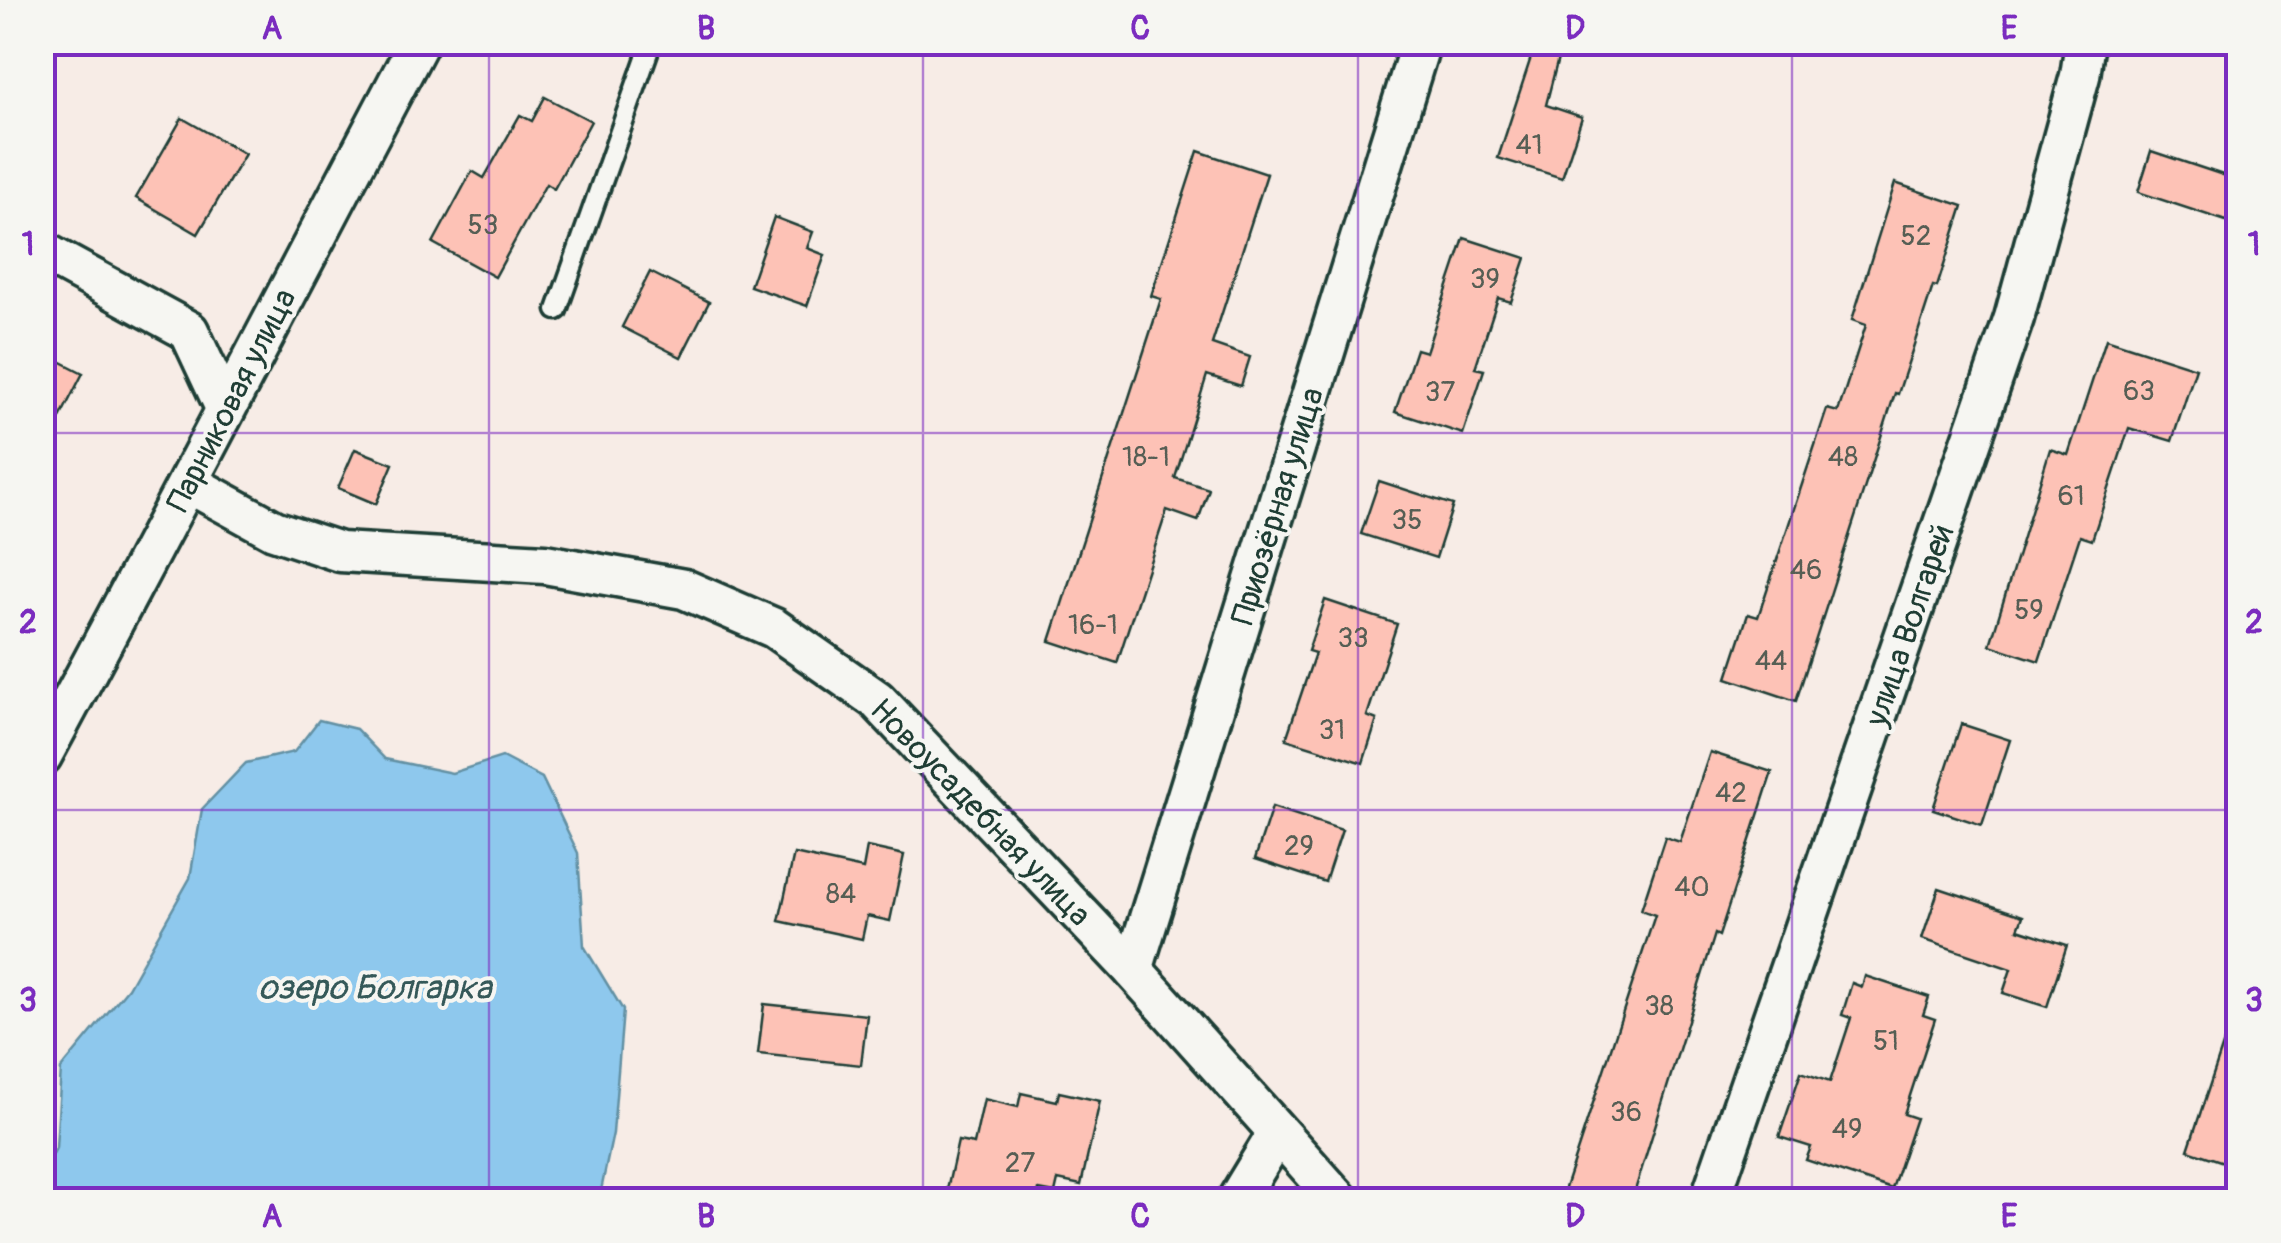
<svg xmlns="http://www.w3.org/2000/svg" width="2281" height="1243" font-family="Pangolin,sans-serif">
  <rect width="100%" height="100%" fill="#f7ece6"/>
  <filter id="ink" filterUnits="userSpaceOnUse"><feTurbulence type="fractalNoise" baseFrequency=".01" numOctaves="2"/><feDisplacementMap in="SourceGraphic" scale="20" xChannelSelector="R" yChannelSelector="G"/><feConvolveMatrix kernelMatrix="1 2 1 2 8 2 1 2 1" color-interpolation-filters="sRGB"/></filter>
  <g filter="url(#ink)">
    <path fill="#8ec8ed" stroke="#6290a3" stroke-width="2.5" d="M 319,720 L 356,729 L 385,759 L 452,773 L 502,757 L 542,778 L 578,853 L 584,946 L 623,1010 L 613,1133 L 599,1200 L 43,1200 L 43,1174 L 56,1148 L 61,1069 L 128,988 L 190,878 L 202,809 L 246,763 L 294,752 Z"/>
    <g fill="#fdc2b6" stroke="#1f3d34" stroke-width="2.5">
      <path d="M 1536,42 L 1562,43 L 1546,105 L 1582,117 L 1562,178 L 1498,158 Z"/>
      <path d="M 545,97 L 591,121 L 554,189 L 546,184 L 495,277 L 433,243 L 472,171 L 484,178 L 520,115 L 532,121 Z"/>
      <path d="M 182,118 L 245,154 L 198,234 L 136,198 Z"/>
      <path d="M 1198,151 L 1267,174 L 1212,344 L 1250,357 L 1241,386 L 1207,375 L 1175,478 L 1209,489 L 1198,521 L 1167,510 L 1117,663 L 1050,641 L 1161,299 L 1151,296 Z"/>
      <path d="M 2151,151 L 2238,180 L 2238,225 L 2138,192 Z"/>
      <path d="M 1895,183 L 1963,206 L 1937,287 L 1933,286 L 1898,394 L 1895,393 L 1796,701 L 1727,678 L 1748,614 L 1758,617 L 1827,409 L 1838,412 L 1866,325 L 1852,320 Z"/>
      <path d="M 774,217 L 813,232 L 807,248 L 825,255 L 807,306 L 750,286 Z"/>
      <path d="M 1464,238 L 1526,258 L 1511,302 L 1498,298 L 1475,368 L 1484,370 L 1463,434 L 1395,412 L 1416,349 L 1426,352 Z"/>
      <path d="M 650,272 L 709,302 L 681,357 L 622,327 Z"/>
      <path d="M 2106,339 L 2196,368 L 2172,441 L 2129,428 L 2092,540 L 2080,536 L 2039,661 L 1990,645 L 2050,449 L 2068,455 Z"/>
      <path d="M 42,352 L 83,373 L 42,453 Z"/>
      <path d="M 355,449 L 393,464 L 376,504 L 338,488 Z"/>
      <path d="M 1379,481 L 1453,505 L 1436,558 L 1361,534 Z"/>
      <path d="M 1325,600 L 1397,624 L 1367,716 L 1377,720 L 1363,763 L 1286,739 L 1315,653 L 1308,651 Z"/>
      <path d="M 1961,724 L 2010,740 L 1982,825 L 1933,809 Z"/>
      <path d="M 1710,752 L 1772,772 L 1719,936 L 1715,934 L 1632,1200 L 1561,1200 L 1655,915 L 1641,910 L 1665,837 L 1680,842 Z"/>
      <path d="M 1272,807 L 1342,830 L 1325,882 L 1255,859 Z"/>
      <path d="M 867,847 L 904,855 L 890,921 L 867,916 L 862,939 L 779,921 L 794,854 L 863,869 Z"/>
      <path d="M 1939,888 L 2023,916 L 2018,929 L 2067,945 L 2047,1007 L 2003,993 L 2011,969 L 1922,939 Z"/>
      <path d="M 1865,976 L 1929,997 L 1923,1015 L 1935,1019 L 1904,1114 L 1916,1118 L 1892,1189 L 1806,1160 L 1811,1147 L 1779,1137 L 1801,1072 L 1830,1082 L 1851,1018 L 1842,1015 L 1852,983 L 1862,987 Z"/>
      <path d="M 764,1004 L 867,1015 L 861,1065 L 758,1054 Z"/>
      <path d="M 2232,1018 L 2238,1019 L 2238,1167 L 2188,1150 Z"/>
      <path d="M 1059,1092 L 1100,1101 L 1081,1185 L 1058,1180 L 1055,1193 L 1039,1190 L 1037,1200 L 972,1200 L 973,1196 L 947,1190 L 958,1141 L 974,1144 L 984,1099 L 1018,1107 L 1021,1093 L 1057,1101 Z"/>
    </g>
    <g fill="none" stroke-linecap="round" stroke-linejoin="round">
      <g stroke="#1f3d34" stroke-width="25">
        <path id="lane" d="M 557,310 L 649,49 L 648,42"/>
      </g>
      <g stroke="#1f3d34" stroke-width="45">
        <g id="street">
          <path d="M 42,251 L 189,331 L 225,408"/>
          <path d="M 190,484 L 274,530 L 340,552 L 545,564 L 684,589 L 774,628 L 877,700 L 1133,970 L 1339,1200"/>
          <path d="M 42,756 C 170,519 293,280 419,42"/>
          <path d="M 1133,970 L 1421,42"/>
          <path d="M 1237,1200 L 1277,1134"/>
          <path d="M 1710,1200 L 2014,318 L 2080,76 L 2085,42"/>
        </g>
      </g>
      <use href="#lane" stroke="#f6f6f2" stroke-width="18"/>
      <use href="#street" stroke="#f6f6f2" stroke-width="38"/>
    </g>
  </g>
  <path fill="none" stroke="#7b2cbf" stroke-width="2.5" stroke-opacity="0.55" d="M 489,42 L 489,1200M 923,42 L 923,1200M 1358,42 L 1358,1200M 1792,42 L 1792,1200M 42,433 L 2238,433M 42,810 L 2238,810"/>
  <g text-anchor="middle" stroke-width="8" stroke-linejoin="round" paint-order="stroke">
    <g font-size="28" fill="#565e54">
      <text x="1529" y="154">41</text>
      <text x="483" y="234">53</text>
      <text x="1916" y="245">52</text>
      <text x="1485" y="288">39</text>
      <text x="2139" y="400">63</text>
      <text x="1440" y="401">37</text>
      <text x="1146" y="466">18-1</text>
      <text x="1843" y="466">48</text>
      <text x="2071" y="505">61</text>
      <text x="1407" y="529">35</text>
      <text x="1806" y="579">46</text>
      <text x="2029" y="619">59</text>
      <text x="1093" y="634">16-1</text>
      <text x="1353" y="647">33</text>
      <text x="1771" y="670">44</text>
      <text x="1332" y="739">31</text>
      <text x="1731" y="802">42</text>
      <text x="1299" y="855">29</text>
      <text x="1692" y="896">40</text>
      <text x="841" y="903">84</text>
      <text x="1659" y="1015">38</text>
      <text x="1886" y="1050">51</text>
      <text x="1626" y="1121">36</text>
      <text x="1847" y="1138">49</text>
      <text x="1020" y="1172">27</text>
    </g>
    <g font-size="32" fill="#1f3d34" stroke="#f6f6f2">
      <text transform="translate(231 400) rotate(-63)" y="11">Парниковая улица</text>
      <text transform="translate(1277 506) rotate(-73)" y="11">Приозёрная улица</text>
      <text transform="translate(1909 625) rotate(-71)" y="11">улица Волгарей</text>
      <text transform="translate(981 812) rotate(46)" y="11">Новоусадебная улица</text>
    </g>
    <g font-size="35" font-style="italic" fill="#355959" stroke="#f6f6f2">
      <text x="375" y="999">озеро Болгарка</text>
    </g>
  </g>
  <rect width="2281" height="1243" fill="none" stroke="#f6f6f2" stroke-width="110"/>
  <rect x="55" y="55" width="2171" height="1133" fill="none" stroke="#7b2cbf" stroke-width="4"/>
  <g font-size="32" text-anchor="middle" font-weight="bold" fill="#7b2cbf">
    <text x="272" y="39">A</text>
    <text x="706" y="39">B</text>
    <text x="1140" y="39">C</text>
    <text x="1575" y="39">D</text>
    <text x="2009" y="39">E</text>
    <text x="28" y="255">1</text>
    <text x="2254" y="255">1</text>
    <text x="28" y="633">2</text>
    <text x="2254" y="633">2</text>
    <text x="28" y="1011">3</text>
    <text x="2254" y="1011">3</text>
    <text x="272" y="1227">A</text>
    <text x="706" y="1227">B</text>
    <text x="1140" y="1227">C</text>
    <text x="1575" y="1227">D</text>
    <text x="2009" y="1227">E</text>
  </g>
</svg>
